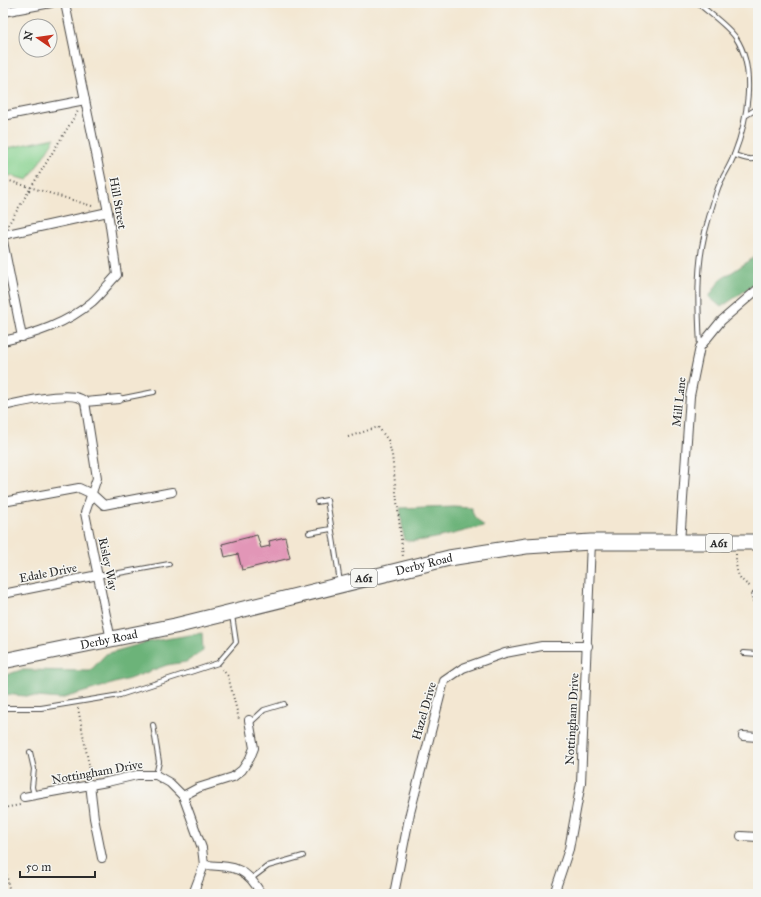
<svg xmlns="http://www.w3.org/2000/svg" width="761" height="897" font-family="'IM FELL Great Primer',serif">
  <rect width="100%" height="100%" fill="#f6f6f2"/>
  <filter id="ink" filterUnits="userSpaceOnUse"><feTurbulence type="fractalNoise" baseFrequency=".025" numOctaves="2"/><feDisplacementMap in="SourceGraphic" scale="8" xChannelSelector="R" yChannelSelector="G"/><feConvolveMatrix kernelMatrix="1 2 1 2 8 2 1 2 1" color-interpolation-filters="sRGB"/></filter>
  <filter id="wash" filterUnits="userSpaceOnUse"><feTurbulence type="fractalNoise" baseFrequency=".012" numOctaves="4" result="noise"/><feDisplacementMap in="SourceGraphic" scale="16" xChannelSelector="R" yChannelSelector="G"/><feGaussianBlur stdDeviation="0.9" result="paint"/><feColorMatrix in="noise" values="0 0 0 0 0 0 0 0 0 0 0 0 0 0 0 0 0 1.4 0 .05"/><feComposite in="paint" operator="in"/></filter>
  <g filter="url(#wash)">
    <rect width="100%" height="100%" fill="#f3e7d2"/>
    <path fill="#86d18e" stroke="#587e5c" d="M 55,138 L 28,180 L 3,174 L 3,149 Z"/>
    <g fill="#6cb379" stroke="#4c6f52">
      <path d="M 758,255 L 758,282 L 721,307 L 709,297 L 720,280 Z"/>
      <path d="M 453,506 L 471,507 L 474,516 L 484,526 C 467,530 418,545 404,540 L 400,508 Z"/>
      <path d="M 202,633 L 203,651 L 186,662 L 167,665 L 129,679 L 60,699 L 3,694 L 3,676 L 21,670 L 90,671 L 106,654 L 147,642 Z"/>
    </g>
    <g id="blocks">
      <path fill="#e296b7" d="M 257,535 L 261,548 L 270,546 L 269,541 L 285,537 L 290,558 L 242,570 L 238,554 L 225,557 L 222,544 Z"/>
    </g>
  </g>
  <g filter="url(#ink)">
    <use href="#blocks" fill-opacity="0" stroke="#494744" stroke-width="1"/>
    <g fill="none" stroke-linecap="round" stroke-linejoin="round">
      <g stroke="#494744" stroke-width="6">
        <g id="lane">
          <path d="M 698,3 C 710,14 727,25 736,38 C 757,70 747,122 734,155 C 730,167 722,177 718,188 C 713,202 709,217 705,232 C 696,270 698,308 700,347"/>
          <path d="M 745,116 L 758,108"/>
          <path d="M 734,155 C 742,157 751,162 758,157"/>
          <path d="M 119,399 L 154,392"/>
          <path d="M 317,502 L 327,500 L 340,582"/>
          <path d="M 309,533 L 331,529"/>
          <path d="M 98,575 L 108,575 L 169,564"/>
          <path d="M 744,653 L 758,654"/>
          <path d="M 3,708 L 41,708 L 120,695 L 218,663 L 236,642 L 232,615"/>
          <path d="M 250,723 L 264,710 L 284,704"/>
          <path d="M 153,725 L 159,762 L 156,775"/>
          <path d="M 30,752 L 34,769 L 32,787 L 34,795"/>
          <path d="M 252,878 L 268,866 L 303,856"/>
        </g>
      </g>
      <g stroke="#494744" stroke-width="10">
        <g id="street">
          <path d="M 3,12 L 51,3"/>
          <path d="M 3,116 L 85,100"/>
          <path d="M 3,235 L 108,212"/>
          <path d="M 3,241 L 22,337"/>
          <path d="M 3,341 C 35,334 66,324 92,302 C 101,294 109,283 117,275 L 108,212 L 65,3"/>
          <path d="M 85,402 L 119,399"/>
          <path d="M 3,406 C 19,403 76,388 85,402 L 97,478 L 85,513 L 111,640"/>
          <path d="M 3,502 L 79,488 L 92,494 L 104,505 L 172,492"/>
          <path d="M 680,543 L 690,396 L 700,347 L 721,321 L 758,289"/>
          <path d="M 758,593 L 756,596 L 758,601"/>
          <path d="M 3,594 L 98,575"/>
          <path d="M 743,736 L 758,737"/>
          <path d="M 90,784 L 94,818 L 102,858"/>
          <path d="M 183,796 L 198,788 L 233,777 L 242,770 L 250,758 L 254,748 L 249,720"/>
          <path d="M 24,797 L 107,782 L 137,775 L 156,775 L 170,783 L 183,796 L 202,848 L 204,865 L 193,894"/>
          <path d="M 741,836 L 758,837"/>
          <path d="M 204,865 C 234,867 246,866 261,894"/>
          <path d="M 394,894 L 410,813 L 444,681 L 463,668 L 505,653 L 542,646 L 588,646"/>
          <path d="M 554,894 L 569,849 L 581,783 L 591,542"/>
        </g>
      </g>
      <g stroke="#494744" stroke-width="17">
        <g id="highway">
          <path id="s1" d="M 3,661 L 175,626 L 449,558 L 526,546 L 591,542 L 758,542"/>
        </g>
      </g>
      <g stroke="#494744" stroke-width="2" stroke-dasharray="1 3" stroke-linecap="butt">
        <path d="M 3,179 L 92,206"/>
        <path d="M 8,225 L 78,111"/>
        <path d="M 348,437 L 378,427 L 388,440 L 392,455 L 403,557"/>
        <path d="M 736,554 C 736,570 736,578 751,587"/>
        <path d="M 222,669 L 228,676 L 239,719 L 241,719"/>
        <path d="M 78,708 L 91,776"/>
        <path d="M 3,808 L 20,805"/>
        <path d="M 3,855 L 10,894"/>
      </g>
      <use href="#lane" stroke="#fff" stroke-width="4"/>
      <use href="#street" stroke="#fff" stroke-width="8"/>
      <use href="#highway" stroke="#fff" stroke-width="15"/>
    </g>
  </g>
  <g text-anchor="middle" stroke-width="3" stroke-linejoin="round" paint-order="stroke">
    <g fill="#f6f6f2" stroke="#686867" stroke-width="1">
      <rect x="706" y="534" width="26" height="18" rx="3"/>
      <rect x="351" y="569" width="26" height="18" rx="3"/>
    </g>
    <g font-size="11" font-weight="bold" fill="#2b2b2b">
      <text x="719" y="547">A61</text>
      <text x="364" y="582">A61</text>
    </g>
    <g font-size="12" fill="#2b2b2b" stroke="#f6f6f2">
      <text transform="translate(118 203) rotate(80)" y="4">Hill Street</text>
      <text transform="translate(679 402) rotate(-84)" y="4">Mill Lane</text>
      <text transform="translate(108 564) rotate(78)" y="4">Risley Way</text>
      <text dy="4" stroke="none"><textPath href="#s1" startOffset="432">Derby Road</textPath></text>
      <text transform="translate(48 573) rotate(-11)" y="4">Edale Drive</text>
      <text dy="4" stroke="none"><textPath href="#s1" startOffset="108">Derby Road</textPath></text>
      <text transform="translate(424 711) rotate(-74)" y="4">Hazel Drive</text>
      <text transform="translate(572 719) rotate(-87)" y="4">Nottingham Drive</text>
      <text transform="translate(97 772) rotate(-10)" y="4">Nottingham Drive</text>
    </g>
  </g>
  <rect width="761" height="897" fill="none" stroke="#f6f6f2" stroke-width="16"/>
  <g transform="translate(38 38) rotate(283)"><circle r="19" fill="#f6f6f2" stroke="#a5a5a2"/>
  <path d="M0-3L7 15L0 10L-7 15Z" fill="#c8321e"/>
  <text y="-6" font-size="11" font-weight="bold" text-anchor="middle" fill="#2b2b2b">N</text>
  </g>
  <path d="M20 871v6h75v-6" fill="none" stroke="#2b2b2b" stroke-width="2"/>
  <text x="26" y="871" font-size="12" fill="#2b2b2b" stroke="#f6f6f2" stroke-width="3" paint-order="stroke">50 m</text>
</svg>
